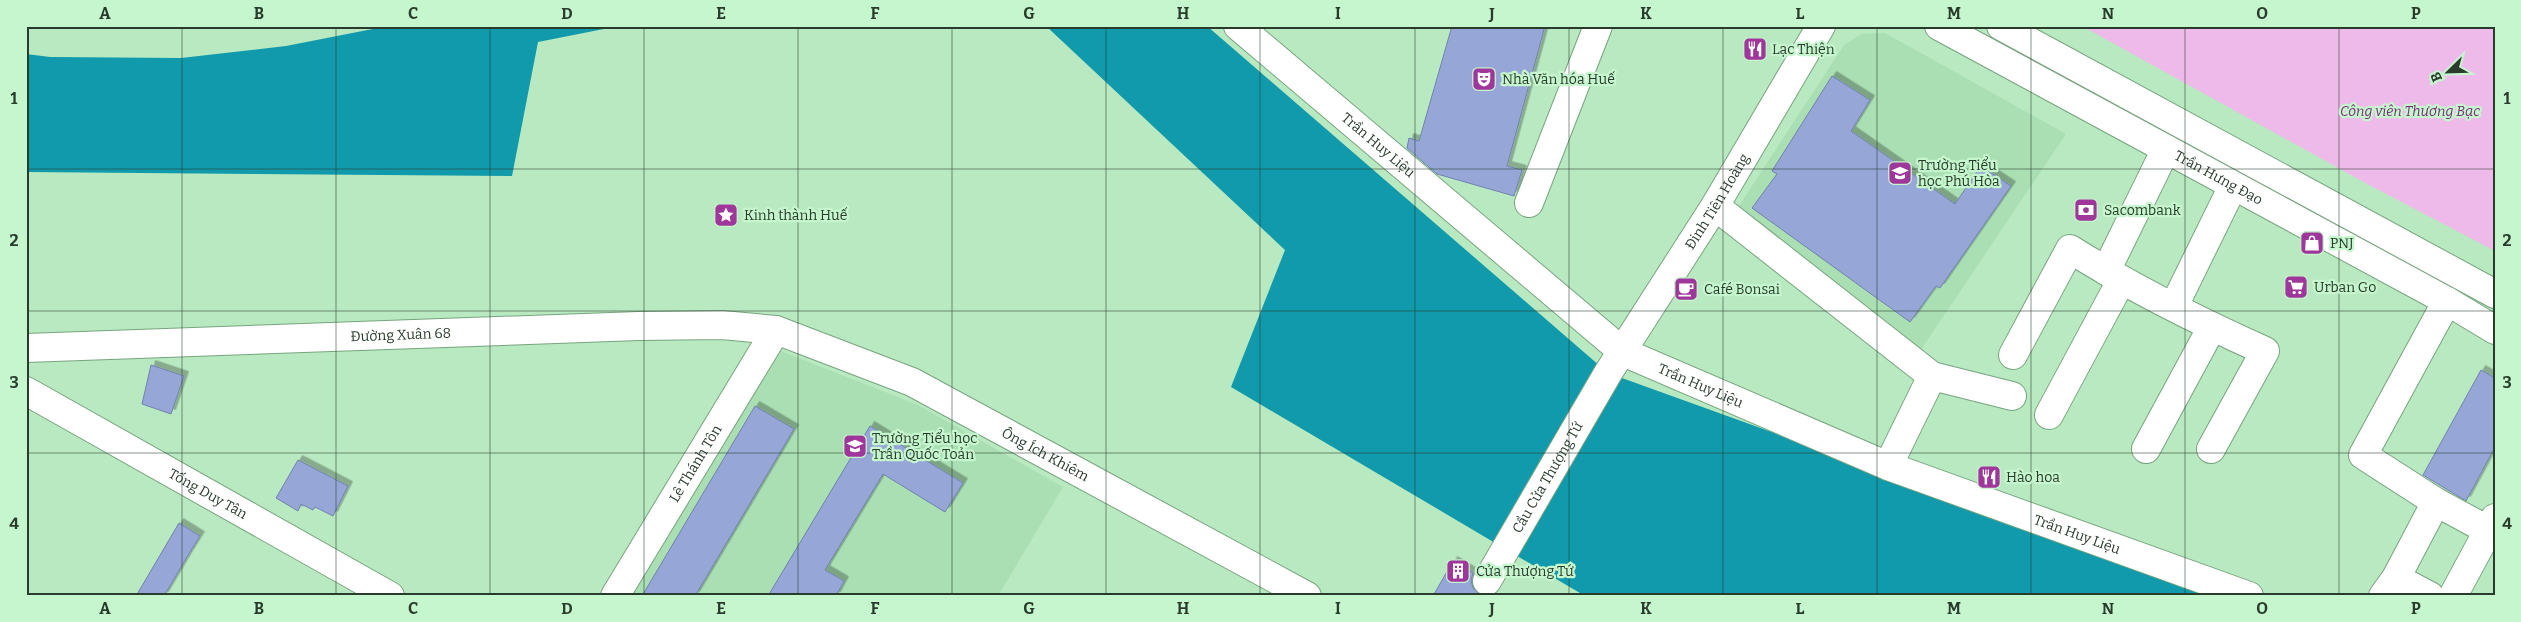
<svg xmlns="http://www.w3.org/2000/svg" width="2521" height="622" font-family="Bitter,serif">
  <defs>
    <filter id="shadow"><feDropShadow dx="4.5" dy="-4.5" stdDeviation="0" flood-color="#0004"/></filter>
  </defs>
  <rect width="100%" height="100%" fill="#b9e9c1"/>
  <g fill="#a9dfb2">
    <path d="M 1885,33 L 2066,134 L 1920,351 L 1735,212 L 1844,45 L 1862,34 Z"/>
    <path d="M 778,350 L 918,405 L 1063,487 L 998,596 L 629,596 Z"/>
  </g>
  <path fill="#eebae9" d="M 2082,26 L 2495,26 L 2495,251 L 2369,185 Z"/>
  <g fill="#109aab">
    <path d="M 388,26 L 619,26 L 538,42 L 512,176 L 26,172 L 26,54 L 50,57 L 181,58 L 286,46 Z"/>
    <path d="M 1046,26 L 1207,26 L 1608,373 L 2226,596 L 1585,596 L 1231,387 L 1285,250 Z"/>
  </g>
  <g fill="#96a7d7" stroke="#7181af" filter="url(#shadow)">
    <path d="M 1452,26 L 1545,26 L 1507,166 L 1522,170 L 1514,196 L 1437,174 L 1407,148 L 1409,138 L 1419,141 Z"/>
    <path d="M 1832,76 L 1870,100 L 1851,131 L 1955,204 L 1981,166 L 2011,186 L 1940,288 L 1936,286 L 1910,322 L 1752,208 L 1777,174 L 1772,171 Z"/>
    <path d="M 151,365 L 184,376 L 171,414 L 142,404 Z"/>
    <path d="M 2481,370 L 2495,378 L 2495,447 L 2466,501 L 2423,475 Z"/>
    <path d="M 755,406 L 794,429 L 695,596 L 642,596 Z"/>
    <path d="M 870,426 L 963,483 L 945,512 L 883,474 L 825,570 L 844,581 L 836,596 L 768,596 Z"/>
    <path d="M 298,460 L 348,486 L 333,516 L 315,507 L 313,510 L 301,504 L 298,511 L 276,498 Z"/>
    <path d="M 179,523 L 200,536 L 187,557 L 164,596 L 136,596 Z"/>
    <path d="M 1453,561 L 1473,573 L 1471,580 L 1473,588 L 1483,596 L 1433,596 Z"/>
  </g>
  <g fill="none" stroke-linecap="round" stroke-linejoin="round">
    <g stroke="#77a47f" stroke-width="30">
      <g id="minor">
        <path id="s1" d="M 1238,26 L 1623,352 L 1888,466 L 2249,596"/>
        <path d="M 1529,203 L 1598,26"/>
        <path d="M 1715,206 L 1932,376 L 2012,396"/>
        <path d="M 2106,271 L 2166,149"/>
        <path d="M 2447,301 L 2363,455 L 2436,502 L 2495,534"/>
        <path d="M 2174,306 L 2233,186"/>
        <path id="s2" d="M 26,348 L 639,326 L 722,325 L 776,330 L 912,382 L 1307,596"/>
        <path d="M 2013,355 L 2070,249 C 2132,288 2198,321 2265,351 L 2211,449"/>
        <path id="s3" d="M 26,391 L 390,596"/>
        <path d="M 2049,415 L 2121,281"/>
        <path d="M 2146,449 L 2212,327"/>
        <path d="M 1888,466 L 1932,376"/>
        <path d="M 2396,578 L 2430,596"/>
        <path id="s4" d="M 615,596 L 776,330"/>
        <path d="M 2383,596 L 2396,578 L 2436,502"/>
        <path d="M 2453,596 L 2495,518"/>
      </g>
    </g>
    <g stroke="#77a47f" stroke-width="30">
      <g id="major">
        <path id="s5" d="M 1939,26 L 2447,301 L 2495,330"/>
        <path d="M 2001,26 L 2495,294"/>
        <path id="s6" d="M 1487,581 L 1608,373 L 1715,206 L 1821,26"/>
      </g>
    </g>
    <use href="#minor" stroke="#fff" stroke-width="28"/>
    <use href="#major" stroke="#fff" stroke-width="28"/>
  </g>
  <path fill="none" stroke="#293c2c" stroke-width="1" stroke-opacity="0.55" d="M 182,26 L 182,596M 336,26 L 336,596M 490,26 L 490,596M 644,26 L 644,596M 798,26 L 798,596M 952,26 L 952,596M 1106,26 L 1106,596M 1260,26 L 1260,596M 1415,26 L 1415,596M 1569,26 L 1569,596M 1723,26 L 1723,596M 1877,26 L 1877,596M 2031,26 L 2031,596M 2185,26 L 2185,596M 2339,26 L 2339,596M 26,169 L 2495,169M 26,311 L 2495,311M 26,453 L 2495,453"/>
  <defs>
    <g id="restaurant-square" transform="scale(1.25)"><rect x="-9" y="-9" width="18" height="18" rx="4" fill="#9f379b" stroke="#c6f6ce"/><path d="M-5-6h1v4h1v-4h1v4h1v-4h1v5L-1.5 .5V6h-2V.5L-5-1ZM5-6V6H3V1.5H1.5Q1.5-4 5-6Z" fill="#fff"/></g>
    <g id="theatre-square" transform="scale(1.25)"><rect x="-9" y="-9" width="18" height="18" rx="4" fill="#9f379b" stroke="#c6f6ce"/><path d="M-5-5.5Q0-4 5-5.5V0Q5 5 0 6Q-5 5-5 0ZM-3.3-2.5H-1v1.5H-3.3ZM1-2.5H3.3v1.5H1ZM-2.8 1Q0 5.5 2.8 1Z" fill="#fff"/></g>
    <g id="school-square" transform="scale(1.25)"><rect x="-9" y="-9" width="18" height="18" rx="4" fill="#9f379b" stroke="#c6f6ce"/><path d="M0-5L7-2L0 1L-7-2ZM-4 1L0 2.5L4 1V4Q0 6-4 4Z" fill="#fff"/></g>
    <g id="bank-square" transform="scale(1.25)"><rect x="-9" y="-9" width="18" height="18" rx="4" fill="#9f379b" stroke="#c6f6ce"/><path d="M-6-4H6V4H-6ZM0-2.3a2.3 2.3 0 1 0 0 4.6a2.3 2.3 0 1 0 0-4.6Z" fill="#fff"/></g>
    <g id="sight-square" transform="scale(1.25)"><rect x="-9" y="-9" width="18" height="18" rx="4" fill="#9f379b" stroke="#c6f6ce"/><path d="M0-6L1.8-2.2L6-1.7L2.9 1.2L3.7 5.4L0 3.3L-3.7 5.4L-2.9 1.2L-6-1.7L-1.8-2.2Z" fill="#fff"/></g>
    <g id="shop-square" transform="scale(1.25)"><rect x="-9" y="-9" width="18" height="18" rx="4" fill="#9f379b" stroke="#c6f6ce"/><path d="M-5-2.5h2.3a2.7 3.5 0 0 1 5.4 0H5L5.5 6h-11ZM-1.5-2.5h3a1.5 2.3 0 0 0-3 0Z" fill="#fff"/></g>
    <g id="supermarket-square" transform="scale(1.25)"><rect x="-9" y="-9" width="18" height="18" rx="4" fill="#9f379b" stroke="#c6f6ce"/><path d="M-6-5.5h2.5l.6 2H6L4.5 2H-2.5L-4.4-4H-6ZM-1.5 3.2a1.3 1.3 0 1 0 .1 0ZM3 3.2a1.3 1.3 0 1 0 .1 0Z" fill="#fff"/></g>
    <g id="cafe-square" transform="scale(1.25)"><rect x="-9" y="-9" width="18" height="18" rx="4" fill="#9f379b" stroke="#c6f6ce"/><path d="M-5.5-4.5H6V0H3Q3 3.5 0 3.5H-2.5Q-5.5 3.5-5.5 0ZM3-3.2v2h1.7v-2ZM-6 4.5H4V6H-6Z" fill="#fff"/></g>
    <g id="building-square" transform="scale(1.25)"><rect x="-9" y="-9" width="18" height="18" rx="4" fill="#9f379b" stroke="#c6f6ce"/><path d="M-4-6H4V6H1V3H-1V6H-4ZM-2.5-4.3h1.7v1.8h-1.7ZM.8-4.3h1.7v1.8H.8ZM-2.5-1h1.7V.8h-1.7ZM.8-1h1.7V.8H.8Z" fill="#fff"/></g>
  </defs>
  <g fill-rule="evenodd">
    <use href="#restaurant-square" x="1755" y="49"/>
    <use href="#theatre-square" x="1484" y="79"/>
    <use href="#school-square" x="1900" y="173"/>
    <use href="#bank-square" x="2086" y="210"/>
    <use href="#sight-square" x="726" y="215"/>
    <use href="#shop-square" x="2312" y="243"/>
    <use href="#supermarket-square" x="2296" y="287"/>
    <use href="#cafe-square" x="1686" y="289"/>
    <use href="#school-square" x="855" y="446"/>
    <use href="#restaurant-square" x="1989" y="477"/>
    <use href="#building-square" x="1458" y="571"/>
  </g>
  <g text-anchor="middle" stroke-width="4.5" stroke-linejoin="round" paint-order="stroke">
    <g font-size="14" fill="#293c2c" stroke="#c6f6ce" text-anchor="start">
      <text x="1772" y="54">Lạc Thiện</text>
      <text x="1502" y="84">Nhà Văn hóa Huế</text>
      <text x="1918" y="170">Trường Tiểu<tspan x="1918" dy="16">học Phú Hòa</tspan></text>
      <text x="2104" y="215">Sacombank</text>
      <text x="744" y="220">Kinh thành Huế</text>
      <text x="2330" y="248">PNJ</text>
      <text x="2314" y="292">Urban Go</text>
      <text x="1704" y="294">Café Bonsai</text>
      <text x="872" y="443">Trường Tiểu học<tspan x="872" dy="16">Trần Quốc Toản</tspan></text>
      <text x="2006" y="482">Hào hoa</text>
      <text x="1476" y="576">Cửa Thượng Tứ</text>
    </g>
    <g font-size="14" font-style="italic" fill="#782f75" stroke="#c6f6ce">
      <text x="2410" y="116">Công viên Thương Bạc</text>
    </g>
    <g font-size="14" fill="#293c2c" stroke="#c6f6ce">
      <text dy="5" stroke="none"><textPath href="#s1" startOffset="184">Trần Huy Liệu</textPath></text>
      <text dy="5" stroke="none"><textPath href="#s5" startOffset="318">Trần Hưng Đạo</textPath></text>
      <text dy="5" stroke="none"><textPath href="#s6" startOffset="444">Đinh Tiên Hoàng</textPath></text>
      <text dy="5" stroke="none"><textPath href="#s2" startOffset="375">Đường Xuân 68</textPath></text>
      <text dy="5" stroke="none"><textPath href="#s1" startOffset="589">Trần Huy Liệu</textPath></text>
      <text dy="5" stroke="none"><textPath href="#s2" startOffset="1048">Ông Ích Khiêm</textPath></text>
      <text dy="5" stroke="none"><textPath href="#s4" startOffset="155">Lê Thánh Tôn</textPath></text>
      <text dy="5" stroke="none"><textPath href="#s6" startOffset="120">Cầu Cửa Thượng Tứ</textPath></text>
      <text dy="5" stroke="none"><textPath href="#s3" startOffset="209">Tống Duy Tân</textPath></text>
      <text dy="5" stroke="none"><textPath href="#s1" startOffset="994">Trần Huy Liệu</textPath></text>
    </g>
  </g>
  <rect width="2521" height="622" fill="none" stroke="#c6f6ce" stroke-width="55"/>
  <g transform="translate(2448 72) rotate(247)" stroke="#c6f6ce" stroke-width="4" paint-order="stroke">
  <path d="M0-4L9 19L0 12L-9 19Z" fill="#293c2c"/>
  <text y="-8" font-size="14" font-weight="bold" text-anchor="middle" fill="#293c2c">B</text>
  </g>
  <rect x="28" y="28" width="2466" height="566" fill="none" stroke="#293c2c" stroke-width="2"/>
  <g font-size="16" text-anchor="middle" font-weight="bold" fill="#293c2c">
    <text x="105" y="19">A</text>
    <text x="259" y="19">B</text>
    <text x="413" y="19">C</text>
    <text x="567" y="19">D</text>
    <text x="721" y="19">E</text>
    <text x="875" y="19">F</text>
    <text x="1029" y="19">G</text>
    <text x="1183" y="19">H</text>
    <text x="1338" y="19">I</text>
    <text x="1492" y="19">J</text>
    <text x="1646" y="19">K</text>
    <text x="1800" y="19">L</text>
    <text x="1954" y="19">M</text>
    <text x="2108" y="19">N</text>
    <text x="2262" y="19">O</text>
    <text x="2416" y="19">P</text>
    <text x="14" y="104">1</text>
    <text x="2507" y="104">1</text>
    <text x="14" y="246">2</text>
    <text x="2507" y="246">2</text>
    <text x="14" y="388">3</text>
    <text x="2507" y="388">3</text>
    <text x="14" y="529">4</text>
    <text x="2507" y="529">4</text>
    <text x="105" y="614">A</text>
    <text x="259" y="614">B</text>
    <text x="413" y="614">C</text>
    <text x="567" y="614">D</text>
    <text x="721" y="614">E</text>
    <text x="875" y="614">F</text>
    <text x="1029" y="614">G</text>
    <text x="1183" y="614">H</text>
    <text x="1338" y="614">I</text>
    <text x="1492" y="614">J</text>
    <text x="1646" y="614">K</text>
    <text x="1800" y="614">L</text>
    <text x="1954" y="614">M</text>
    <text x="2108" y="614">N</text>
    <text x="2262" y="614">O</text>
    <text x="2416" y="614">P</text>
  </g>
</svg>
